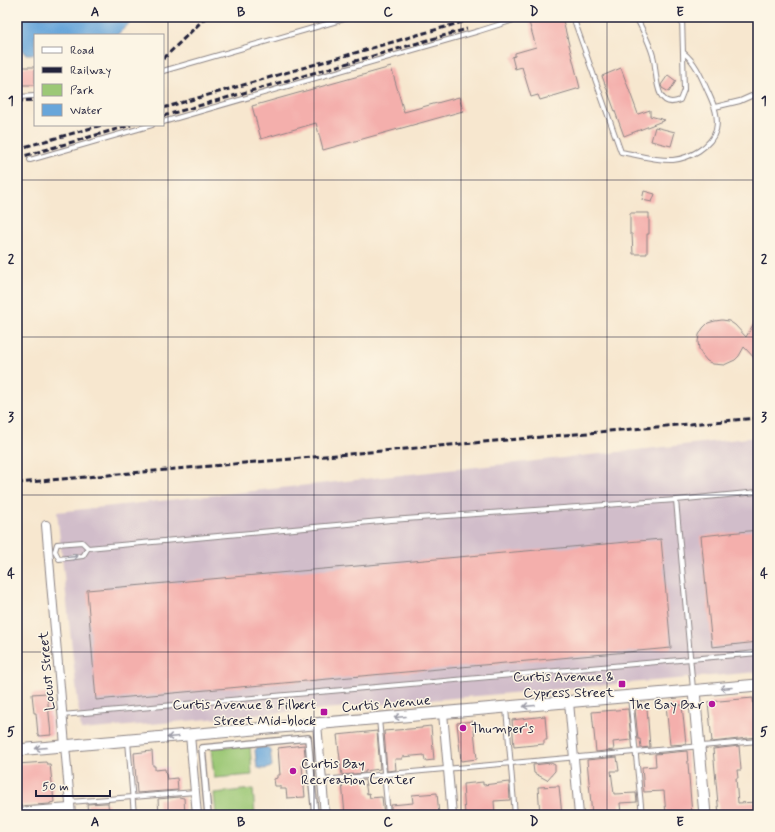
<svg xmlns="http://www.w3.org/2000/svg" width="775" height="832" font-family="Mynerve,sans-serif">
  <rect width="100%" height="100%" fill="#fcf5e5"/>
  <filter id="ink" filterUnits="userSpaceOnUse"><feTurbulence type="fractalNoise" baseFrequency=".025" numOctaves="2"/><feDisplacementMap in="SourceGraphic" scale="8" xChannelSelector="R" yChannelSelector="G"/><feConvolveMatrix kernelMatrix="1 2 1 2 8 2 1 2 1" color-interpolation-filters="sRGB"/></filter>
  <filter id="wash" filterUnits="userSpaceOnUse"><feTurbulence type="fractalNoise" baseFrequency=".012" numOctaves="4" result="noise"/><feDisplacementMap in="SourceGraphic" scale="16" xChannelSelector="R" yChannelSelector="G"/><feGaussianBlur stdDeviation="0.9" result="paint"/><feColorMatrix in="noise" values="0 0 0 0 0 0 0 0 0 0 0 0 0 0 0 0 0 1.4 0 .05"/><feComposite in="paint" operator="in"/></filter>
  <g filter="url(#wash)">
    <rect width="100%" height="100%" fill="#f7e7cf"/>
    <g fill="#f6cfd8">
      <path d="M 49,692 L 53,735 L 36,737 L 32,694 Z"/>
      <path d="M 154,750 L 156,768 L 168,767 L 168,778 L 178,777 L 178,790 L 135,794 L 132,752 Z"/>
    </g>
    <path fill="#d1bdca" d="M 758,437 L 758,672 L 81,730 L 57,512 Z"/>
    <g fill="#9cc876" stroke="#5f7558">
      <path d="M 250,745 L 252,775 L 214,778 L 211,748 Z"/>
      <path d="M 253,789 L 255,815 L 216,815 L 214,793 Z"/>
    </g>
    <g fill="#68a6da" stroke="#45648a">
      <path d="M 17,17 L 136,17 L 117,35 L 35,35 L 35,54 L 26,54 L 17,42 Z"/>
      <path d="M 268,747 L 270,749 L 272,766 C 269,769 261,770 257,767 L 255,750 L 257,748 Z"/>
    </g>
    <g id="blocks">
      <g fill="#f4afac">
        <path d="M 547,17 L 562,17 L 580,88 L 540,100 L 538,95 L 531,97 L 522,67 L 515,69 L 512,57 L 515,56 L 515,53 L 536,47 L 529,22 Z"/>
        <rect x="18" y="67" width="17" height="18"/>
        <path d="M 391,67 L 404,112 L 459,97 L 463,111 L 323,150 L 316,123 L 261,139 L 252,106 Z"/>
        <path d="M 621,68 L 638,114 L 650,110 L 650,116 L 665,120 L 624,136 L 602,76 Z"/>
        <path d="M 668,75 L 676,81 L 669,92 L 662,88 L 661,85 Z"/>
        <path d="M 655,127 L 675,132 L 671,146 L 651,141 Z"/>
        <path d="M 644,191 L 655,194 L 652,202 L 642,200 Z"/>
        <path d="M 630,213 L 649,213 L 649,234 L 647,234 L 647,254 L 633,254 L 632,234 L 630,234 Z"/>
        <path d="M 758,316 L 758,362 L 744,347 L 739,356 L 735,360 L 724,365 L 713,364 L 707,361 L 702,355 L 699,349 L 698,342 L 699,335 L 703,328 L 708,323 L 715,321 L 722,320 L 729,321 L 735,325 L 746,337 Z"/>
        <path d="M 758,530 L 758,642 L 712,647 L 701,536 Z"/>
        <path d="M 661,539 L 671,648 L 96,700 L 87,590 Z"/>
        <path d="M 47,693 L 51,735 L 39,736 L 39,735 L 38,735 L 36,713 L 34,713 L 32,694 Z"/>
        <path d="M 753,698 L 757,737 L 712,742 L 708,702 Z"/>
        <path d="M 666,705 L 682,705 L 686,744 L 670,745 Z"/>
        <path d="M 647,708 L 650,747 L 641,748 L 640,739 L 638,739 L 635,709 Z"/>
        <path d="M 628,709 L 631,740 L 613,742 L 614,750 L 596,752 L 592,712 Z"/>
        <path d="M 545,716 L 547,740 L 544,740 L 544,744 L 514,747 L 512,720 Z"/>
        <path d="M 473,721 L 477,759 L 461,761 L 457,723 Z"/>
        <path d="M 431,726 L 434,760 L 425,761 L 424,755 L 402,757 L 402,759 L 395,759 L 396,770 L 387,771 L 384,731 L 422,728 L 422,727 Z"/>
        <path d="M 377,731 L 380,769 L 365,771 L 365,773 L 342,775 L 337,735 Z"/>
        <path d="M 304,745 L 306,764 L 302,765 L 305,797 L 287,798 L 286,789 L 280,789 L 280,786 L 275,786 L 274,779 L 277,778 L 277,775 L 280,775 L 278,748 Z"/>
        <path d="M 739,746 L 741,770 L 737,770 L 738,778 L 736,778 L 738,803 L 758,802 L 758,813 L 743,815 L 719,815 L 713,749 Z"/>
        <path d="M 152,751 L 153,766 L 155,766 L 155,770 L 165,769 L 167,779 L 177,778 L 178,790 L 137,793 L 134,753 Z"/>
        <path d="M 687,751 L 692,815 L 666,815 L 664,791 L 644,792 L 642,767 L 656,766 L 655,754 Z"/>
        <path d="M 617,757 L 619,771 L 611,771 L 614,794 L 636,793 L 637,802 L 620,803 L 621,815 L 592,815 L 587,760 Z"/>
        <path d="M 46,762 L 47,764 L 50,764 L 54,802 L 50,803 L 50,804 L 17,806 L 17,764 Z"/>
        <path d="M 551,763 L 555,765 L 555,771 L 547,780 L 534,773 L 533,765 Z"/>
        <path d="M 365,780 L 367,794 L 369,793 L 370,798 L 382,797 L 384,815 L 345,815 L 342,782 Z"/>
        <path d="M 483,782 L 483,785 L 509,782 L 510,800 L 494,801 L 495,815 L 465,815 L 463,784 Z"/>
        <path d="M 559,786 L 562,815 L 540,815 L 538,787 Z"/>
        <path d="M 437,793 L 439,815 L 391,815 L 391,805 L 413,803 L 412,795 Z"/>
        <path d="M 179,797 L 184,798 L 185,815 L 159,815 L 158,799 Z"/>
        <path d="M 105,803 L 108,803 L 109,815 L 88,815 L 87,804 Z"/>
      </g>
    </g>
  </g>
  <g filter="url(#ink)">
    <use href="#blocks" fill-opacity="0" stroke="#8c8485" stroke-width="1"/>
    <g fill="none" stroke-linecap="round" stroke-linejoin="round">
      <g stroke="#8c8485" stroke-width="6">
        <g id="service">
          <path d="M 573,17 L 621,152 C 638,155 656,161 673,160 C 690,158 711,147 716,130 C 719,117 714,105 709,94 C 702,79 697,64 684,53"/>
          <path d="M 636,17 C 643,31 651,45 654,60 C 657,75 655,111 680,100 L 684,90 L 682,17"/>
          <path d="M 163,71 L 351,17"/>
          <path d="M 17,97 L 35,96"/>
          <path d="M 715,107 L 740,101 L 758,93"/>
          <path d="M 163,122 L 479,31 L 523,17"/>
          <path d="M 30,160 L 152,125"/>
          <path d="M 676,500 L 693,689"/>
          <path d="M 55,551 L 57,544 L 82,542 L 88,548 L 391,520 L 676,500 L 758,492"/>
          <path d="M 55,551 L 59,559 L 83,556 L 88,548"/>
          <path d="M 630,697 L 642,815"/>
          <path d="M 506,708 L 515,815"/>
          <path d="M 62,715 L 758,653"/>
          <path d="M 379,719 L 388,815"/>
          <path d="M 128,741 L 134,815"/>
          <path d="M 322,780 L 758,741"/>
          <path d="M 70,802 L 195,792"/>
        </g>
      </g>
      <g stroke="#8c8485" stroke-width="8">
        <path id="pedestrian" d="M 208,815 L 202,748 L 308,738 L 315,815"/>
      </g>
      <g stroke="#8c8485" stroke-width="10">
        <g id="minor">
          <path d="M 46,525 L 71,815"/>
          <path d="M 569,702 L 579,815"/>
          <path d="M 443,713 L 452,815"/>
          <path d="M 317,724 L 325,815"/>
          <path d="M 190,735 L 197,815"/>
          <path d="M 17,812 L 70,808"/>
        </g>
      </g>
      <g stroke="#8c8485" stroke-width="13">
        <g id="secondary">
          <path d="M 694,691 L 705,815"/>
          <path d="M 17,750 L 758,685"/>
        </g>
      </g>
      <use href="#service" stroke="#fff" stroke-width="4"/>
      <use href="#pedestrian" stroke="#fff" stroke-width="5.5"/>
      <use href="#minor" stroke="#fff" stroke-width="8"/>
      <use href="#secondary" stroke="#fff" stroke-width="11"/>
      <g stroke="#22223b" stroke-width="3" stroke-dasharray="6 3" stroke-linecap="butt">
        <path d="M 163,59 L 206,17"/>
        <path d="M 17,101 L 35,100"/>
        <path d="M 163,108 L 466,21"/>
        <path d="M 163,116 L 467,29"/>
        <path d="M 17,149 L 102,125"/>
        <path d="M 17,158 L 131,125"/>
        <path d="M 17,483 L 758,418"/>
      </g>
    </g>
    <defs><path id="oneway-shaft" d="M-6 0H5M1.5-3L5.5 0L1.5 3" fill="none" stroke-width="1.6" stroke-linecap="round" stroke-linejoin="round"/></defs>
    <g stroke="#9c9ca7">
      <use href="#oneway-shaft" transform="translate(72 557) rotate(-5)"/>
      <use href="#oneway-shaft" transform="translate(726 688) rotate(175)"/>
      <use href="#oneway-shaft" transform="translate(529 706) rotate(175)"/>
      <use href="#oneway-shaft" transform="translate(400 717) rotate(175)"/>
      <use href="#oneway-shaft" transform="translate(173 737) rotate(175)"/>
      <use href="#oneway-shaft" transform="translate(41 748) rotate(175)"/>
    </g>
  </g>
  <path fill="none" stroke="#22223b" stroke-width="1" stroke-opacity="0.55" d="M 168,17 L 168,815M 314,17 L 314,815M 461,17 L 461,815M 607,17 L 607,815M 17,180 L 758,180M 17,337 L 758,337M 17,495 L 758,495M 17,652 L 758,652"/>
  <g fill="#b5179e" stroke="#fcf5e5" stroke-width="1.5">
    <rect x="618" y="680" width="8" height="8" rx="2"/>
    <circle cx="712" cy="704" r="4"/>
    <rect x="320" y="708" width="8" height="8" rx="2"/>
    <circle cx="463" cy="728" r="4"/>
    <circle cx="293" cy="771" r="4"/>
  </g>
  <g text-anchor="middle" stroke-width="3" stroke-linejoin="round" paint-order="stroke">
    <g font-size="14" fill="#22223b" stroke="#fcf5e5">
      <text transform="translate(46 671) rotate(-95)" y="5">Locust Street</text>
      <text transform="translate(386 703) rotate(-5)" y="5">Curtis Avenue</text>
    </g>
    <g font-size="14" fill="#22223b" stroke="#fcf5e5" text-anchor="end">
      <text x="614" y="681">Curtis Avenue &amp;<tspan x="614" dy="16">Cypress Street</tspan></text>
      <text x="316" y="709">Curtis Avenue &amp; Filbert<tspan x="316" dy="16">Street Mid-block</tspan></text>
      <text x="704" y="709">The Bay Bar</text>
      <text x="471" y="733" text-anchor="start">Thumper's</text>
      <text x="301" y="768" text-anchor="start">Curtis Bay<tspan x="301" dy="16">Recreation Center</tspan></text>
    </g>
  </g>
  <rect width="775" height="832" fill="none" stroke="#fcf5e5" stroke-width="44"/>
  <rect x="34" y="34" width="130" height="92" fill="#fcf5e5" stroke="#a5a1a1"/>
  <rect x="42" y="47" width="20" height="6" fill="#ffffff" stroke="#a5a1a1"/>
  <text x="70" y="54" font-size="12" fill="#22223b">Road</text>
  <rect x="42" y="67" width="20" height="6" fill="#22223b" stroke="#a5a1a1"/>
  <text x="70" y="74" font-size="12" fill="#22223b">Railway</text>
  <rect x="42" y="84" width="20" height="12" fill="#9cc876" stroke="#a5a1a1"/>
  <text x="70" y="94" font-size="12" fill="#22223b">Park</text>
  <rect x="42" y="104" width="20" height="12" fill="#68a6da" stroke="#a5a1a1"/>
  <text x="70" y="114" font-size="12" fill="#22223b">Water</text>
  <path d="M36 790v6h74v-6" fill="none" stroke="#22223b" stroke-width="2"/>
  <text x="42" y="790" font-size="12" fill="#22223b" stroke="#fcf5e5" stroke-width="3" paint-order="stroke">50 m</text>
  <rect x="22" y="22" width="731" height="788" fill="none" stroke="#22223b" stroke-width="1.5"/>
  <g font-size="13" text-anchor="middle" font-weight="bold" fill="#22223b">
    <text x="95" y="16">A</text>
    <text x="241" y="16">B</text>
    <text x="388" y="16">C</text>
    <text x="534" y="16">D</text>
    <text x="680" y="16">E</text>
    <text x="11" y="105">1</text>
    <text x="764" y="105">1</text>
    <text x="11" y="263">2</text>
    <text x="764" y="263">2</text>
    <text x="11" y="421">3</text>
    <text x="764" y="421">3</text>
    <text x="11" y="578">4</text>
    <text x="764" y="578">4</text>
    <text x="11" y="736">5</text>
    <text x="764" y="736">5</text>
    <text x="95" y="826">A</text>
    <text x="241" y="826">B</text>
    <text x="388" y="826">C</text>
    <text x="534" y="826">D</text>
    <text x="680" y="826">E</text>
  </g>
</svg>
